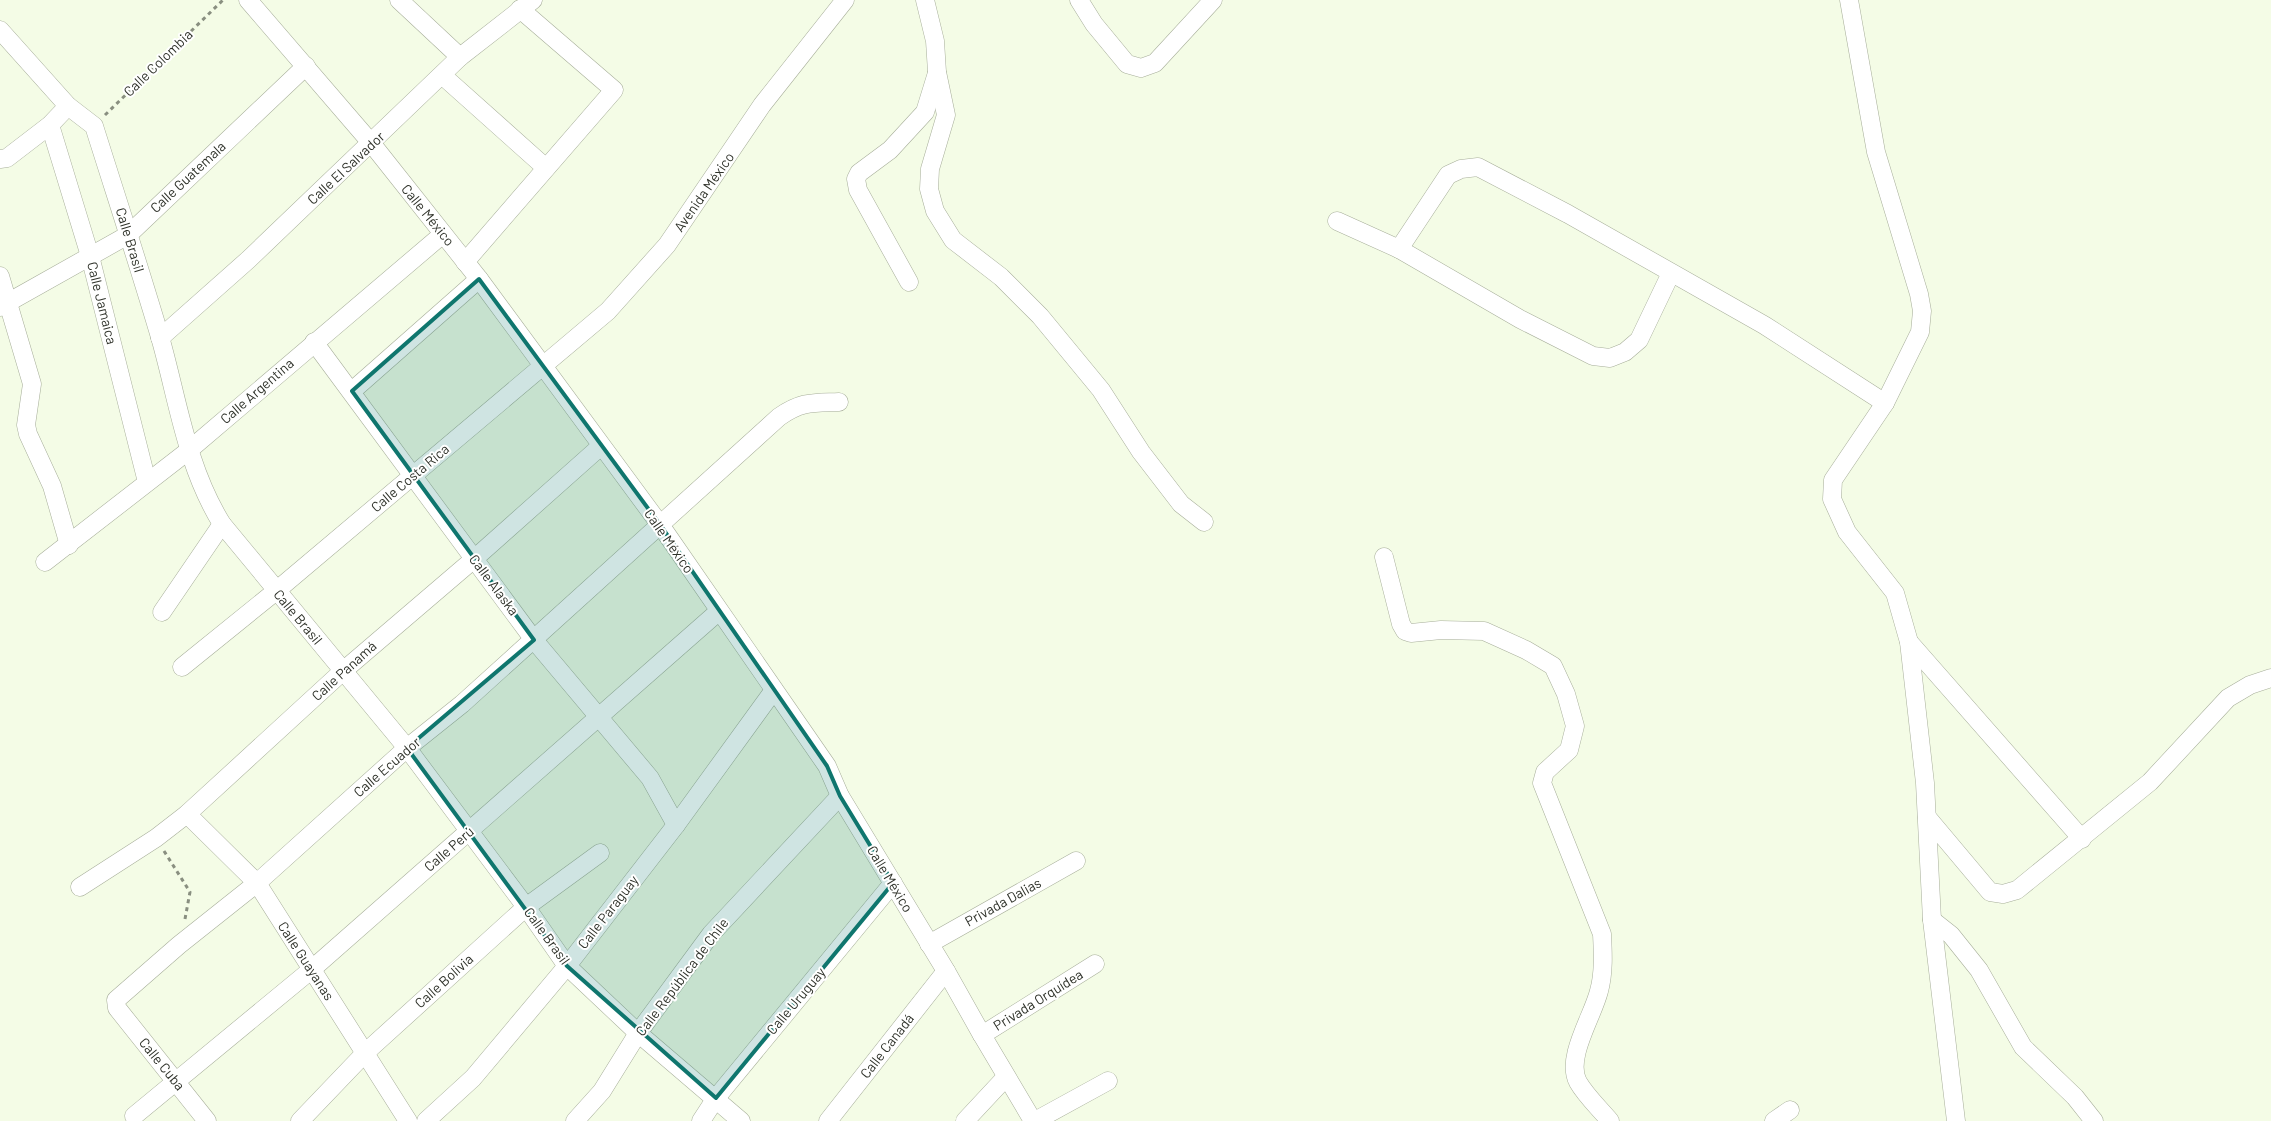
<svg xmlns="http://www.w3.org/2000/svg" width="2271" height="1121" font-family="Barlow,sans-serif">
  <rect width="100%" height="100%" fill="#f4fce6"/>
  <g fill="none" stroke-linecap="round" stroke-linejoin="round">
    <g stroke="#a7ae9a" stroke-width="19">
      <g id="minor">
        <path d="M 248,0 L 372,144 L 479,279 L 661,526 L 827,766 L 840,796 L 946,971 L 982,1035 L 1033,1121"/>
        <path d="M 399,0 L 460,57"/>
        <path d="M 925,0 L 935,41 L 937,72 L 946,115 L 930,169 L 929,189 L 935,211 L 953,240 L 1001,277 L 1040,316 L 1101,390 L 1141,452 L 1181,504 L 1204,522"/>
        <path d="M 1079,0 L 1094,24 L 1127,64 L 1141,68 L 1155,63 L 1213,0"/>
        <path d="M 1849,0 L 1876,152 L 1919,294 L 1922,311 L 1920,332 L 1885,403 L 1833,480 L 1832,499 L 1847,532 L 1895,593 L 1909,642 L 1925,783 L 1932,920 L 1956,1121"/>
        <path d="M 0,30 L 68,106 L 94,126 C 116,196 139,266 160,337 C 178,400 186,466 222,524 L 407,748 L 526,907 L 567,966 L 638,1033 L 741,1121"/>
        <path d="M 443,76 L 546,168"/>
        <path d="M 50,125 L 90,256 L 147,482"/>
        <path d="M 0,159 L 7,158 L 50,125 L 68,106"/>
        <path d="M 1337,221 L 1399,249 L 1520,319 L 1593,356 L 1610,358 L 1625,352 L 1639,340 L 1671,273"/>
        <path d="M 1399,249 L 1448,175 L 1461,169 L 1478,167 L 1568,214 L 1764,325 L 1885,403"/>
        <path d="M 465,262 L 614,90 L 520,9"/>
        <path d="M 0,276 L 32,384 L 26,425 L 28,434 L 52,486 L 69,545"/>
        <path d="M 909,282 L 858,190 L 856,179 L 859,173 L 890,150 L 925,112 L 937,73"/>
        <path d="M 0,307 L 128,235 L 306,66"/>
        <path d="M 160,338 L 248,260 L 460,57 L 533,0"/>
        <path d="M 314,342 L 534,640 L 650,778 L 676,825"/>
        <path d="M 352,391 L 479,279"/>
        <path d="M 1384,557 L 1401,624 L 1405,631 L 1411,633 L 1441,630 L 1484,631 L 1526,650 L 1553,666 L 1566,694 L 1575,726 L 1569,750 L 1545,772 L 1542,783 L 1602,934 C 1603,953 1604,973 1599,991 C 1593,1016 1565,1058 1578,1082 C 1586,1096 1600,1109 1610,1121"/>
        <path d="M 45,562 L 188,451 L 443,234"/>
        <path d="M 162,612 L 222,524"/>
        <path d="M 1909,642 L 2082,839"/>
        <path d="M 182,667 L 276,591 L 608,311 L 667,245 L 762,105 L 845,0"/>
        <path d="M 187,814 L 257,883 L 408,1121"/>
        <path d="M 1927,817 L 1990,892 L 2003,894 L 2017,890 L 2150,782 L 2228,698 L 2250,685 L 2271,678"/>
        <path d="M 80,887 L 156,838 L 187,814 L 343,671 L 474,559 L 601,446"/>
        <path d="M 1932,920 L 1951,935 L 1979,970 L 2023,1047 L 2075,1097 L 2094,1121"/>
        <path d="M 929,944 L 1076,861"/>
        <path d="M 982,1035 L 1095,964"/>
        <path d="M 134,1116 L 311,970 L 718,612"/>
        <path d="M 207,1121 L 117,1008 L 116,1000 L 179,945 L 257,883 L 407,748 L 462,704 L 779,417 C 802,401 813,403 839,402"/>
        <path d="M 300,1121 L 366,1052 L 526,907 L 600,853"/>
        <path d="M 426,1121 L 473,1078 L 567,966 L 676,825 L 774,690"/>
        <path d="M 575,1121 L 602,1091 L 638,1033 L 711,934 L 840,796"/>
        <path d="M 701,1121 L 716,1098 L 893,883"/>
        <path d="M 828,1121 L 946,971"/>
        <path d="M 965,1121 L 1006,1077"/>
        <path d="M 1035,1121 L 1108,1081"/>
        <path d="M 1774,1121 L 1790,1110"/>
      </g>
    </g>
    <g stroke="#898f80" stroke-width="3" stroke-dasharray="4 4" stroke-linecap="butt">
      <path d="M 105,115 L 223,0"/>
      <path d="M 164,851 L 190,892 L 185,919"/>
    </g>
    <use href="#minor" stroke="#fff" stroke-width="18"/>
  </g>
  <path fill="#0f766e" fill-opacity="0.2" stroke="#0f766e" stroke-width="4" stroke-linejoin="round" d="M 479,279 L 661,526 L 827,766 L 840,796 L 893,883 L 716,1098 L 567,966 L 407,748 L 534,640 L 352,391 Z"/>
  <g text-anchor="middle" stroke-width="4" stroke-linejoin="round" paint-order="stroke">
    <g font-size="14" fill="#2f322a" stroke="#fff">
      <text transform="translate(158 63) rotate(-44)" y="5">Calle Colombia</text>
      <text transform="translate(346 168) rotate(-43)" y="5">Calle El Salvador</text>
      <text transform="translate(188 177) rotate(-43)" y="5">Calle Guatemala</text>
      <text transform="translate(704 192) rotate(-55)" y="5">Avenida México</text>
      <text transform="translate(428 215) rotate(51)" y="5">Calle México</text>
      <text transform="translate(130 240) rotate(73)" y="5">Calle Brasil</text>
      <text transform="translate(102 303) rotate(76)" y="5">Calle Jamaica</text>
      <text transform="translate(257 391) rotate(-41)" y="5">Calle Argentina</text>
      <text transform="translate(410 478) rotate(-40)" y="5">Calle Costa Rica</text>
      <text transform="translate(669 541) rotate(55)" y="5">Calle México</text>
      <text transform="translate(494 585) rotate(53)" y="5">Calle Alaska</text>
      <text transform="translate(298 617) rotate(50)" y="5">Calle Brasil</text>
      <text transform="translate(344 671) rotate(-42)" y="5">Calle Panamá</text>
      <text transform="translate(387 767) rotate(-41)" y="5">Calle Ecuador</text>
      <text transform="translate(449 849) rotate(-41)" y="5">Calle Perú</text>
      <text transform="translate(890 879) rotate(59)" y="5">Calle México</text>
      <text transform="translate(1003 902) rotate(-29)" y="5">Privada Dalias</text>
      <text transform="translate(608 912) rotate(-52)" y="5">Calle Paraguay</text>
      <text transform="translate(547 936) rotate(54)" y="5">Calle Brasil</text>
      <text transform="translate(306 961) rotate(57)" y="5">Calle Guayanas</text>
      <text transform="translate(682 977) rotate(-53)" y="5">Calle República de Chile</text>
      <text transform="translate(444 981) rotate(-42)" y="5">Calle Bolivia</text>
      <text transform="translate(1038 1000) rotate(-32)" y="5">Privada Orquídea</text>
      <text transform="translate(796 1001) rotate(-50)" y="5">Calle Uruguay</text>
      <text transform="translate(887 1046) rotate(-52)" y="5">Calle Canadá</text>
      <text transform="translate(162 1064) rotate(51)" y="5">Calle Cuba</text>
    </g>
  </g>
</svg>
